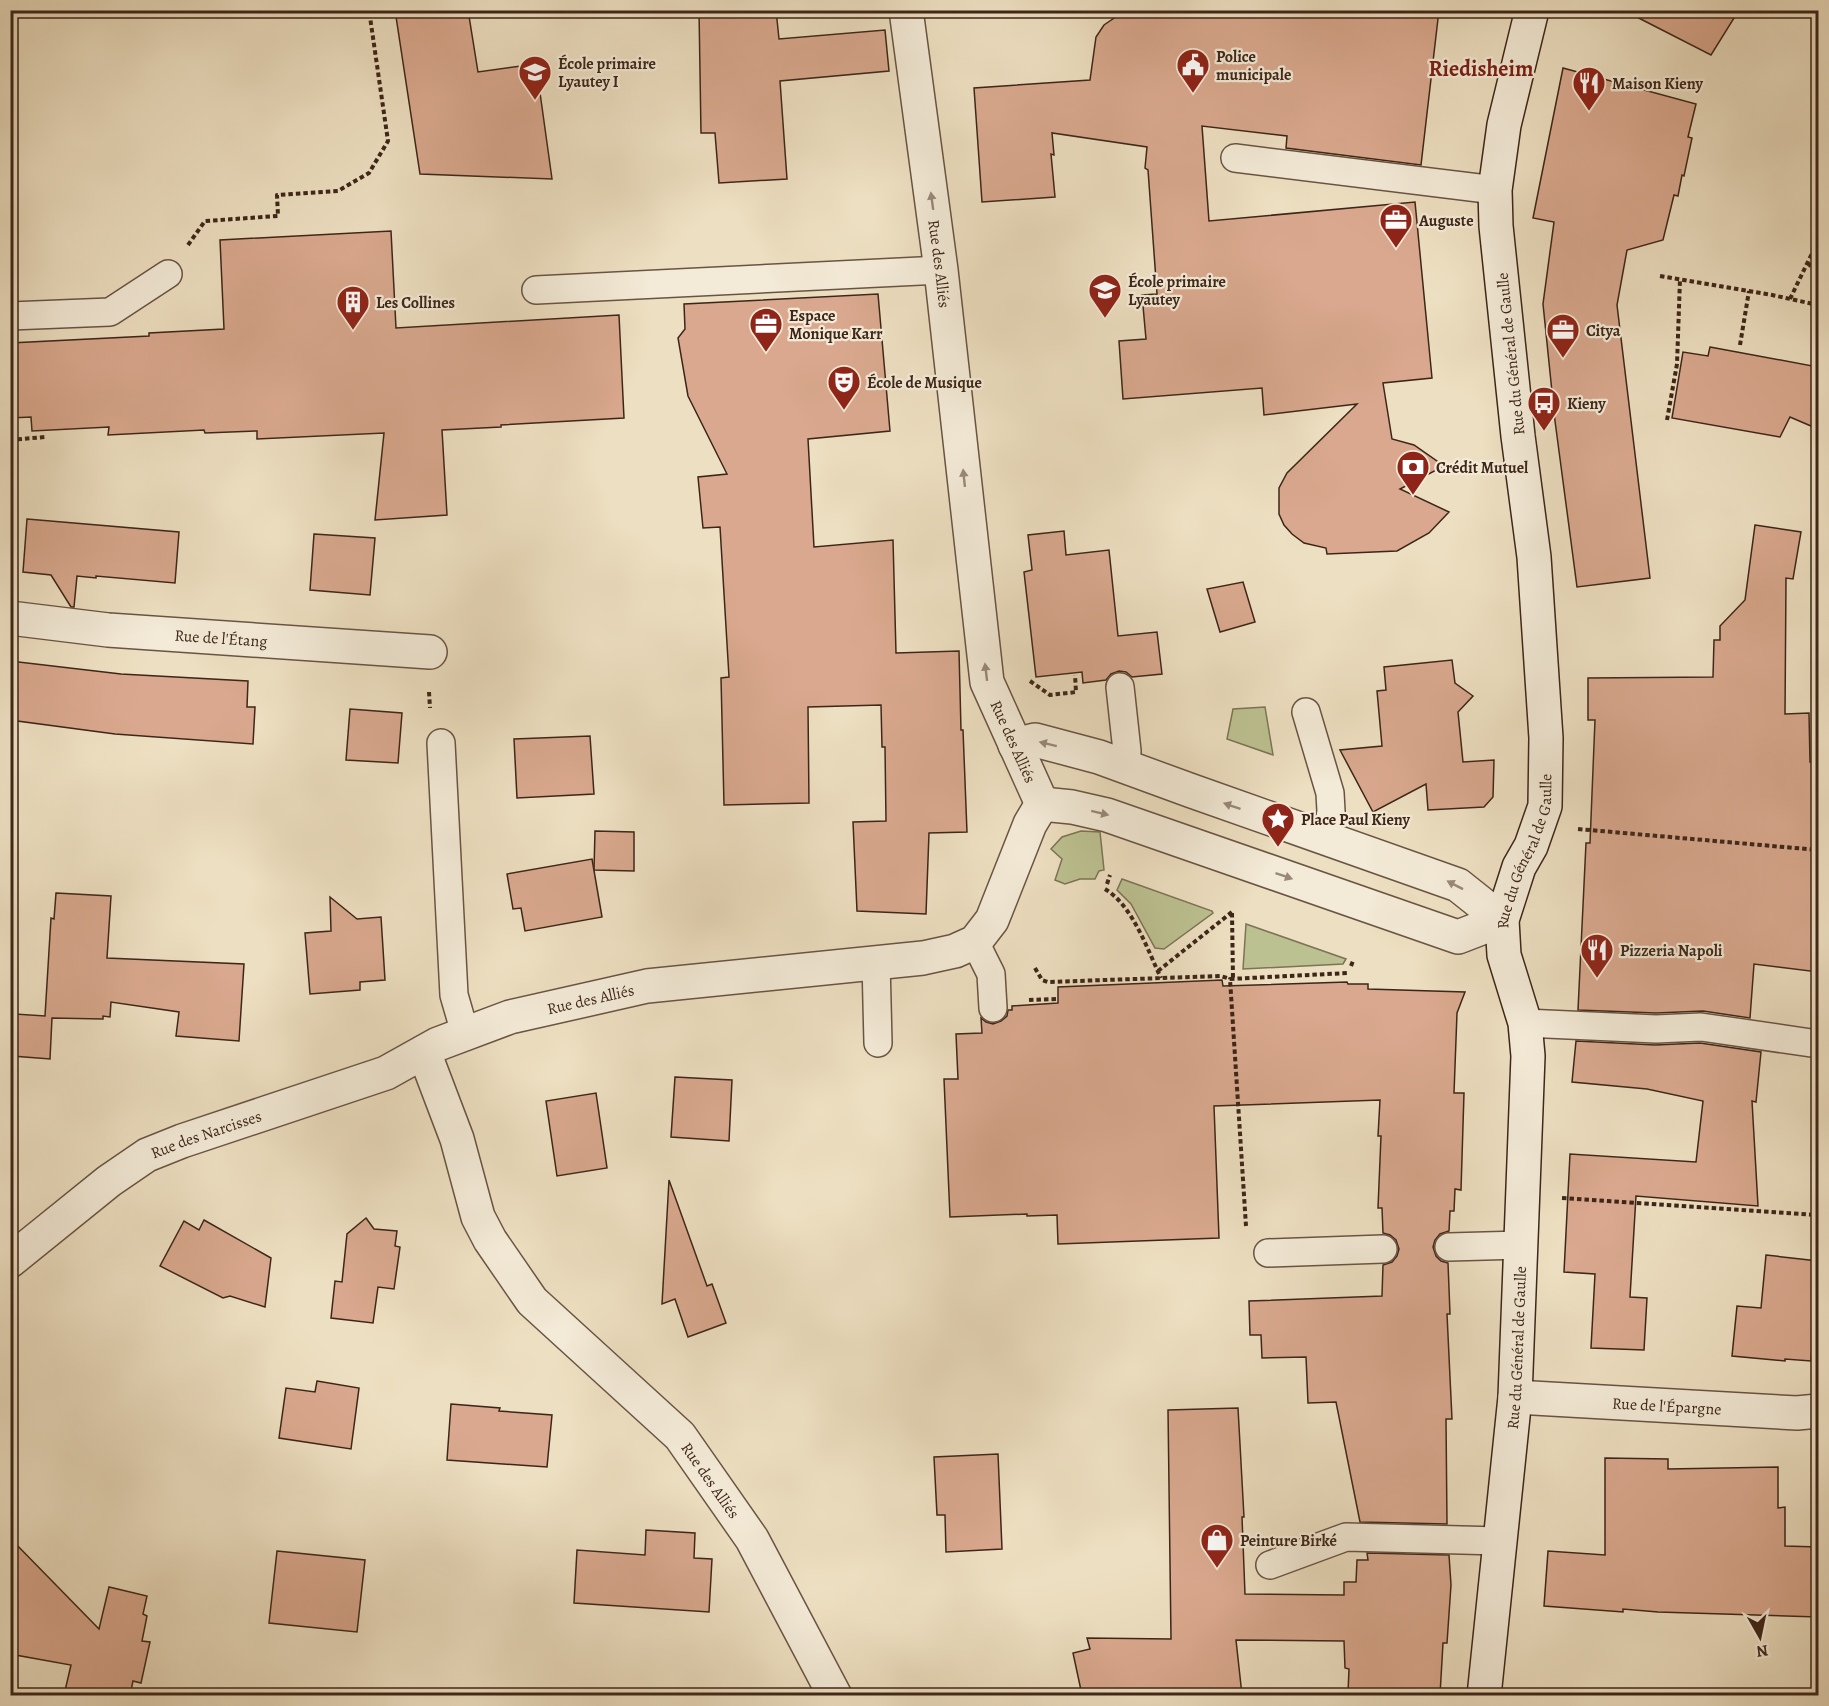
<svg xmlns="http://www.w3.org/2000/svg" width="1829" height="1706" font-family="Alegreya,serif">
  <rect width="100%" height="100%" fill="#eddfc1"/>
  <filter id="stains"><feTurbulence type="fractalNoise" baseFrequency=".00333" numOctaves="4"/><feColorMatrix values="0 0 0 0 .2 0 0 0 0 .09 0 0 0 0 .02 0 0 0 .5 -.17"/></filter>
  <radialGradient id="worn" r=".72"><stop offset=".6" stop-color="#630" stop-opacity="0"/><stop offset="1" stop-color="#630" stop-opacity=".3"/></radialGradient>
  <g fill="#bcc191" stroke="#7c7455" stroke-width="1.5">
    <path d="M 1265,707 L 1273,755 L 1227,739 L 1233,709 Z"/>
    <path d="M 1081,831 L 1100,832 L 1104,870 L 1099,871 L 1095,879 L 1080,879 L 1065,884 L 1055,880 L 1062,859 L 1051,849 L 1062,837 Z"/>
    <path d="M 1122,879 L 1212,911 L 1213,913 L 1164,949 L 1155,948 L 1131,904 L 1117,890 Z"/>
    <path d="M 1246,924 L 1346,959 L 1343,964 L 1243,969 Z"/>
  </g>
  <g fill="#d9a88e" stroke="#3d2619" stroke-width="1.5">
    <path d="M 395,10 L 468,10 L 478,72 L 536,64 L 552,179 L 420,174 Z"/>
    <path d="M 699,10 L 776,10 L 779,39 L 885,30 L 889,71 L 780,81 L 787,179 L 719,183 L 715,133 L 701,133 Z"/>
    <path d="M 1126,10 L 1439,10 L 1421,165 L 1286,148 L 1287,136 L 1202,126 L 1209,221 L 1415,202 L 1432,378 L 1383,383 L 1392,439 L 1414,445 L 1444,466 L 1400,489 L 1449,512 L 1429,533 L 1397,551 L 1327,554 L 1326,548 L 1304,543 L 1292,534 L 1284,525 L 1279,514 L 1279,488 L 1287,473 L 1357,404 L 1264,415 L 1262,388 L 1123,399 L 1119,341 L 1146,339 L 1142,295 L 1157,294 L 1148,170 L 1145,168 L 1147,147 L 1052,133 L 1054,155 L 1051,154 L 1055,197 L 982,202 L 974,88 L 1090,80 L 1096,37 L 1104,25 Z"/>
    <path d="M 1623,10 L 1739,10 L 1711,55 Z"/>
    <path d="M 1563,68 L 1696,104 L 1688,137 L 1692,138 L 1684,176 L 1682,175 L 1678,196 L 1674,195 L 1663,240 L 1627,250 L 1617,305 L 1650,578 L 1577,587 L 1555,421 L 1543,304 L 1554,222 L 1533,218 Z"/>
    <path d="M 391,231 L 396,328 L 619,315 L 624,418 L 501,425 L 501,427 L 442,430 L 447,515 L 375,520 L 384,433 L 257,439 L 257,431 L 205,433 L 204,430 L 108,435 L 109,427 L 32,431 L 31,417 L 10,418 L 10,343 L 149,336 L 149,333 L 224,329 L 220,240 Z"/>
    <path d="M 878,294 L 890,431 L 808,439 L 814,547 L 893,540 L 896,653 L 959,651 L 961,730 L 963,730 L 967,832 L 929,833 L 926,914 L 857,911 L 853,822 L 886,821 L 885,747 L 882,747 L 881,705 L 808,707 L 809,803 L 724,805 L 721,678 L 729,677 L 720,527 L 703,528 L 698,477 L 727,474 L 688,396 L 678,338 L 685,329 L 684,304 Z"/>
    <path d="M 1710,347 L 1818,367 L 1818,429 L 1790,417 L 1780,437 L 1672,418 L 1683,352 L 1708,356 Z"/>
    <path d="M 27,519 L 179,532 L 175,583 L 96,576 L 96,578 L 77,576 L 74,607 L 71,607 L 51,575 L 23,572 Z"/>
    <path d="M 1755,525 L 1801,532 L 1793,579 L 1786,578 L 1785,714 L 1809,713 L 1810,762 L 1818,762 L 1818,972 L 1754,964 L 1750,1018 L 1703,1011 L 1656,1013 L 1578,1010 L 1586,843 L 1590,843 L 1595,720 L 1588,720 L 1588,678 L 1713,677 L 1714,640 L 1720,640 L 1720,626 L 1745,600 Z"/>
    <path d="M 1064,531 L 1066,555 L 1109,550 L 1118,636 L 1157,632 L 1162,674 L 1132,677 L 1126,672 L 1119,671 L 1111,674 L 1106,680 L 1083,683 L 1082,672 L 1036,677 L 1024,572 L 1032,570 L 1028,535 Z"/>
    <path d="M 314,534 L 375,538 L 370,595 L 310,590 Z"/>
    <path d="M 1243,582 L 1255,622 L 1220,632 L 1207,589 Z"/>
    <path d="M 1452,660 L 1455,683 L 1473,696 L 1458,712 L 1463,762 L 1494,760 L 1493,797 L 1484,807 L 1428,810 L 1426,784 L 1373,812 L 1340,750 L 1382,746 L 1377,691 L 1386,690 L 1384,667 Z"/>
    <path d="M 10,661 L 121,674 L 248,681 L 247,707 L 255,707 L 253,744 L 115,734 L 10,720 Z"/>
    <path d="M 350,709 L 402,713 L 398,763 L 346,760 Z"/>
    <path d="M 590,736 L 594,794 L 517,798 L 514,739 Z"/>
    <path d="M 595,831 L 634,832 L 634,871 L 594,870 Z"/>
    <path d="M 592,859 L 602,917 L 525,931 L 521,908 L 513,909 L 507,874 Z"/>
    <path d="M 56,893 L 111,896 L 107,958 L 244,964 L 239,1041 L 176,1036 L 179,1012 L 111,1002 L 110,1017 L 103,1016 L 103,1019 L 52,1018 L 50,1059 L 12,1056 L 15,1014 L 45,1016 L 51,918 L 54,919 Z"/>
    <path d="M 330,897 L 357,919 L 381,917 L 385,980 L 360,982 L 360,990 L 310,994 L 305,933 L 331,931 Z"/>
    <path d="M 1222,980 L 1223,986 L 1347,982 L 1348,984 L 1368,984 L 1368,989 L 1465,992 L 1457,1013 L 1454,1093 L 1464,1093 L 1461,1190 L 1455,1189 L 1454,1211 L 1450,1211 L 1449,1231 L 1440,1234 L 1435,1240 L 1433,1247 L 1436,1256 L 1441,1261 L 1448,1263 L 1450,1314 L 1447,1314 L 1452,1419 L 1446,1419 L 1447,1524 L 1360,1522 L 1336,1402 L 1308,1403 L 1306,1357 L 1262,1358 L 1261,1335 L 1250,1335 L 1249,1301 L 1382,1296 L 1383,1265 L 1392,1262 L 1397,1256 L 1399,1249 L 1396,1240 L 1390,1235 L 1383,1233 L 1382,1208 L 1378,1208 L 1381,1136 L 1378,1136 L 1380,1100 L 1214,1106 L 1219,1238 L 1058,1244 L 1057,1215 L 1027,1216 L 1027,1214 L 950,1217 L 944,1079 L 958,1079 L 956,1034 L 982,1033 L 981,1018 L 986,1022 L 993,1024 L 1001,1021 L 1007,1016 L 1008,1010 L 1012,1010 L 1012,1006 L 1058,1003 L 1058,987 Z"/>
    <path d="M 1576,1041 L 1655,1045 L 1700,1043 L 1761,1052 L 1756,1102 L 1752,1101 L 1758,1206 L 1636,1196 L 1630,1297 L 1647,1298 L 1644,1350 L 1591,1348 L 1595,1274 L 1564,1272 L 1570,1154 L 1696,1162 L 1703,1101 L 1647,1089 L 1572,1082 Z"/>
    <path d="M 675,1077 L 732,1080 L 729,1141 L 671,1137 Z"/>
    <path d="M 596,1093 L 607,1168 L 557,1176 L 546,1101 Z"/>
    <path d="M 669,1180 L 707,1286 L 712,1284 L 726,1323 L 688,1337 L 675,1299 L 662,1304 Z"/>
    <path d="M 366,1218 L 374,1229 L 397,1231 L 395,1246 L 400,1247 L 394,1289 L 378,1287 L 373,1323 L 331,1318 L 335,1281 L 342,1282 L 347,1234 Z"/>
    <path d="M 204,1220 L 271,1258 L 265,1307 L 230,1296 L 223,1298 L 160,1266 L 184,1221 L 199,1230 Z"/>
    <path d="M 1766,1255 L 1818,1261 L 1811,1361 L 1785,1359 L 1785,1361 L 1732,1356 L 1737,1306 L 1761,1308 Z"/>
    <path d="M 317,1381 L 359,1388 L 351,1449 L 279,1438 L 286,1388 L 315,1392 Z"/>
    <path d="M 451,1404 L 500,1408 L 499,1411 L 552,1415 L 547,1467 L 447,1460 Z"/>
    <path d="M 1238,1408 L 1244,1517 L 1242,1517 L 1245,1594 L 1344,1595 L 1344,1582 L 1356,1582 L 1357,1560 L 1368,1560 L 1367,1553 L 1449,1555 L 1451,1585 L 1447,1643 L 1443,1643 L 1440,1695 L 1351,1695 L 1351,1693 L 1348,1693 L 1349,1669 L 1345,1668 L 1344,1641 L 1236,1640 L 1242,1695 L 1082,1695 L 1073,1653 L 1090,1649 L 1087,1638 L 1171,1639 L 1168,1410 Z"/>
    <path d="M 998,1454 L 1002,1549 L 946,1552 L 945,1515 L 937,1515 L 934,1457 Z"/>
    <path d="M 1605,1458 L 1668,1459 L 1668,1469 L 1778,1467 L 1778,1508 L 1785,1507 L 1785,1546 L 1818,1547 L 1818,1617 L 1658,1612 L 1623,1609 L 1623,1612 L 1544,1606 L 1548,1551 L 1605,1555 Z"/>
    <path d="M 646,1530 L 695,1533 L 694,1558 L 712,1559 L 709,1612 L 574,1603 L 577,1550 L 645,1555 Z"/>
    <path d="M 10,1538 L 99,1629 L 109,1587 L 147,1596 L 143,1614 L 147,1616 L 142,1641 L 150,1642 L 141,1683 L 133,1681 L 130,1695 L 64,1695 L 71,1665 L 10,1654 Z"/>
    <path d="M 277,1551 L 365,1560 L 357,1632 L 269,1623 Z"/>
  </g>
  <g fill="none" stroke-linecap="round" stroke-linejoin="round">
    <g stroke="#695443" stroke-width="30">
      <g id="lane">
        <path d="M 1235,158 L 1495,190"/>
        <path d="M 536,290 L 941,270"/>
        <path d="M 10,316 L 110,312 L 168,274"/>
        <path d="M 1120,687 L 1127,751 L 1126,767"/>
        <path d="M 1306,712 L 1330,793 L 1331,811 L 1327,839"/>
        <path d="M 441,743 L 454,995 L 465,1033"/>
        <path d="M 975,942 L 991,974 L 993,1008"/>
        <path d="M 876,962 L 878,1043"/>
        <path d="M 1525,1023 L 1656,1029 L 1701,1027 L 1818,1044"/>
        <path d="M 1449,1247 L 1521,1245"/>
        <path d="M 1268,1253 L 1383,1249"/>
        <path d="M 1270,1565 L 1346,1537 L 1500,1541"/>
      </g>
    </g>
    <g stroke="#695443" stroke-width="36">
      <g id="street">
        <path id="s1" d="M 906,10 L 941,270 L 987,682 L 1042,804"/>
        <path id="s2" d="M 10,618 L 108,630 L 430,652"/>
        <path d="M 1015,745 L 1035,740 L 1099,757 L 1192,791 L 1458,885 L 1502,920 L 1458,937 L 1107,815 L 1072,807 L 1042,804"/>
        <path id="s3" d="M 424,1052 L 457,1139 L 478,1217 L 490,1240 L 532,1301 L 680,1436 L 752,1539 L 835,1696"/>
        <path id="s4" d="M 10,1261 L 109,1181 L 147,1155 L 182,1141 L 386,1073 L 438,1044 L 510,1017 L 647,986 L 923,958 L 955,951 L 975,942 L 992,920 L 1030,824 L 1042,804"/>
        <path id="s5" d="M 1515,1397 L 1797,1413 L 1818,1411"/>
      </g>
    </g>
    <g stroke="#3d2619" stroke-width="36">
      <g id="secondary">
        <path id="s6" d="M 1484,1696 L 1515,1397 L 1528,1056 L 1525,1023 L 1504,955 L 1502,920 L 1519,867 L 1531,846 L 1545,806 L 1546,738 L 1534,557 L 1518,436 L 1496,226 L 1495,190 L 1504,125 L 1532,10"/>
      </g>
    </g>
    <g stroke="#3d2619" stroke-width="4" stroke-dasharray="4.5 3" stroke-linecap="butt">
      <path d="M 188,245 L 205,221 L 278,216 L 277,195 L 338,191 L 369,173 L 388,141 L 369,10"/>
      <path d="M 1808,263 L 1818,275"/>
      <path d="M 1660,276 L 1772,295 L 1818,305"/>
      <path d="M 1790,299 L 1818,241"/>
      <path d="M 1740,345 L 1749,291"/>
      <path d="M 1667,420 L 1677,364 L 1680,279"/>
      <path d="M 10,440 L 45,437"/>
      <path d="M 1030,681 L 1050,695 L 1076,692 L 1075,675"/>
      <path d="M 429,692 L 430,708"/>
      <path d="M 1578,829 L 1818,850"/>
      <path d="M 1107,884 L 1110,875"/>
      <path d="M 1105,889 C 1133,906 1147,949 1161,978"/>
      <path d="M 1232,913 L 1233,979"/>
      <path d="M 1351,966 L 1353,961"/>
      <path d="M 1035,968 L 1042,980 L 1048,982 L 1221,976 L 1230,979"/>
      <path d="M 1158,971 L 1232,912"/>
      <path d="M 1029,1000 L 1058,999"/>
      <path d="M 1562,1198 L 1818,1215"/>
      <path d="M 1246,1226 L 1230,979 L 1348,973"/>
    </g>
    <use href="#lane" stroke="#f3ead7" stroke-width="27"/>
    <use href="#street" stroke="#f3ead7" stroke-width="33"/>
    <use href="#secondary" stroke="#f3ead7" stroke-width="33"/>
  </g>
  <defs><path id="oneway-solid" d="M-6-.8H1V-3.2L6.5 0L1 3.2V.8H-6Z" transform="scale(1.5)"/></defs>
  <g fill="#988878">
    <use href="#oneway-solid" transform="translate(932 201) rotate(-98)"/>
    <use href="#oneway-solid" transform="translate(964 478) rotate(-96)"/>
    <use href="#oneway-solid" transform="translate(986 672) rotate(-97)"/>
    <use href="#oneway-solid" transform="translate(1048 744) rotate(-166)"/>
    <use href="#oneway-solid" transform="translate(1232 806) rotate(-161)"/>
    <use href="#oneway-solid" transform="translate(1100 813) rotate(14)"/>
    <use href="#oneway-solid" transform="translate(1284 876) rotate(19)"/>
    <use href="#oneway-solid" transform="translate(1455 885) rotate(-153)"/>
  </g>
  <defs>
    <g id="civic-pin" transform="scale(1.725)"><path d="M0 17L-7.5 6A9.5 9.5 0 1 1 7.5 6Z" fill="#8f2418" stroke="#f3ead7"/><path d="M-.6-6.5H3V-4.5H.6V-3L4-1V1h2V6H-6V1h2V-1L-.6-3ZM-1.2 2.5V6h2.4V2.5Z" fill="#fff"/></g>
    <g id="school-pin" transform="scale(1.725)"><path d="M0 17L-7.5 6A9.5 9.5 0 1 1 7.5 6Z" fill="#8f2418" stroke="#f3ead7"/><path d="M0-5L7-2L0 1L-7-2ZM-4 1L0 2.5L4 1V4Q0 6-4 4Z" fill="#fff"/></g>
    <g id="restaurant-pin" transform="scale(1.725)"><path d="M0 17L-7.5 6A9.5 9.5 0 1 1 7.5 6Z" fill="#8f2418" stroke="#f3ead7"/><path d="M-5-6h1v4h1v-4h1v4h1v-4h1v5L-1.5 .5V6h-2V.5L-5-1ZM5-6V6H3V1.5H1.5Q1.5-4 5-6Z" fill="#fff"/></g>
    <g id="office-pin" transform="scale(1.725)"><path d="M0 17L-7.5 6A9.5 9.5 0 1 1 7.5 6Z" fill="#8f2418" stroke="#f3ead7"/><path d="M-6-3h4V-5.5h4V-3h4V5H-6ZM-1-4.5V-3h2v-1.5ZM-6 0V1H6V0Z" fill="#fff"/></g>
    <g id="building-pin" transform="scale(1.725)"><path d="M0 17L-7.5 6A9.5 9.5 0 1 1 7.5 6Z" fill="#8f2418" stroke="#f3ead7"/><path d="M-4-6H4V6H1V3H-1V6H-4ZM-2.5-4.3h1.7v1.8h-1.7ZM.8-4.3h1.7v1.8H.8ZM-2.5-1h1.7V.8h-1.7ZM.8-1h1.7V.8H.8Z" fill="#fff"/></g>
    <g id="theatre-pin" transform="scale(1.725)"><path d="M0 17L-7.5 6A9.5 9.5 0 1 1 7.5 6Z" fill="#8f2418" stroke="#f3ead7"/><path d="M-5-5.5Q0-4 5-5.5V0Q5 5 0 6Q-5 5-5 0ZM-3.3-2.5H-1v1.5H-3.3ZM1-2.5H3.3v1.5H1ZM-2.8 1Q0 5.5 2.8 1Z" fill="#fff"/></g>
    <g id="bus-pin" transform="scale(1.725)"><path d="M0 17L-7.5 6A9.5 9.5 0 1 1 7.5 6Z" fill="#8f2418" stroke="#f3ead7"/><path d="M-5-6H5V4H4V6H2V4H-2V6H-4V4H-5ZM-3.5-4V0h7V-4ZM-3.5 1.2v1.5H-2V1.2ZM2 1.2v1.5H3.5V1.2Z" fill="#fff"/></g>
    <g id="bank-pin" transform="scale(1.725)"><path d="M0 17L-7.5 6A9.5 9.5 0 1 1 7.5 6Z" fill="#8f2418" stroke="#f3ead7"/><path d="M-6-4H6V4H-6ZM0-2.3a2.3 2.3 0 1 0 0 4.6a2.3 2.3 0 1 0 0-4.6Z" fill="#fff"/></g>
    <g id="sight-pin" transform="scale(1.725)"><path d="M0 17L-7.5 6A9.5 9.5 0 1 1 7.5 6Z" fill="#8f2418" stroke="#f3ead7"/><path d="M0-6L1.8-2.2L6-1.7L2.9 1.2L3.7 5.4L0 3.3L-3.7 5.4L-2.9 1.2L-6-1.7L-1.8-2.2Z" fill="#fff"/></g>
    <g id="shop-pin" transform="scale(1.725)"><path d="M0 17L-7.5 6A9.5 9.5 0 1 1 7.5 6Z" fill="#8f2418" stroke="#f3ead7"/><path d="M-5-2.5h2.3a2.7 3.5 0 0 1 5.4 0H5L5.5 6h-11ZM-1.5-2.5h3a1.5 2.3 0 0 0-3 0Z" fill="#fff"/></g>
  </defs>
  <g fill-rule="evenodd">
    <use href="#civic-pin" x="1193" y="65"/>
    <use href="#school-pin" x="535" y="72"/>
    <use href="#restaurant-pin" x="1589" y="83"/>
    <use href="#office-pin" x="1396" y="220"/>
    <use href="#school-pin" x="1105" y="290"/>
    <use href="#building-pin" x="353" y="302"/>
    <use href="#office-pin" x="766" y="324"/>
    <use href="#office-pin" x="1563" y="330"/>
    <use href="#theatre-pin" x="844" y="382"/>
    <use href="#bus-pin" x="1544" y="403"/>
    <use href="#bank-pin" x="1413" y="467"/>
    <use href="#sight-pin" x="1278" y="819"/>
    <use href="#restaurant-pin" x="1597" y="950"/>
    <use href="#shop-pin" x="1217" y="1540"/>
  </g>
  <g text-anchor="middle" stroke-width="4.5" stroke-linejoin="round" paint-order="stroke">
    <g font-size="16" font-weight="bold" fill="#3d2619" stroke="#f3ead7" text-anchor="start">
      <text x="1216" y="62">Police<tspan x="1216" dy="18">municipale</tspan></text>
      <text x="558" y="69">École primaire<tspan x="558" dy="18">Lyautey I</tspan></text>
      <text x="1612" y="89">Maison Kieny</text>
      <text x="1419" y="226">Auguste</text>
      <text x="1128" y="287">École primaire<tspan x="1128" dy="18">Lyautey</tspan></text>
      <text x="376" y="308">Les Collines</text>
      <text x="789" y="321">Espace<tspan x="789" dy="18">Monique Karr</tspan></text>
      <text x="1586" y="336">Citya</text>
      <text x="867" y="388">École de Musique</text>
      <text x="1567" y="409">Kieny</text>
      <text x="1436" y="473">Crédit Mutuel</text>
      <text x="1301" y="825">Place Paul Kieny</text>
      <text x="1620" y="956">Pizzeria Napoli</text>
      <text x="1240" y="1546">Peinture Birké</text>
    </g>
    <g font-size="16" fill="#3d2619" stroke="#f3ead7">
      <text dy="6" stroke="none"><textPath href="#s1" startOffset="256">Rue des Alliés</textPath></text>
      <text transform="translate(1510 354) rotate(-96)" y="6">Rue du Général de Gaulle</text>
      <text dy="6" stroke="none"><textPath href="#s2" startOffset="212">Rue de l'Étang</textPath></text>
      <text dy="6" stroke="none"><textPath href="#s1" startOffset="742">Rue des Alliés</textPath></text>
      <text dy="6" stroke="none"><textPath href="#s6" startOffset="854">Rue du Général de Gaulle</textPath></text>
      <text dy="6" stroke="none"><textPath href="#s4" startOffset="645">Rue des Alliés</textPath></text>
      <text dy="6" stroke="none"><textPath href="#s4" startOffset="236">Rue des Narcisses</textPath></text>
      <text dy="6" stroke="none"><textPath href="#s6" startOffset="350">Rue du Général de Gaulle</textPath></text>
      <text dy="6" stroke="none"><textPath href="#s5" startOffset="152">Rue de l'Épargne</textPath></text>
      <text dy="6" stroke="none"><textPath href="#s3" startOffset="528">Rue des Alliés</textPath></text>
    </g>
    <g font-size="22" font-weight="bold" fill="#7a1f14" stroke="#f3ead7">
      <text x="1481" y="76">Riedisheim</text>
    </g>
  </g>
  <rect width="1829" height="1706" fill="none" stroke="#eddfc1" stroke-width="36"/>
  <rect x="12" y="12" width="1805" height="1682" fill="none" stroke="#3d2619" stroke-width="3"/>
  <rect x="18" y="18" width="1793" height="1670" fill="none" stroke="#3d2619" stroke-width="1.5"/>
  <g transform="translate(1760 1637) rotate(171)" stroke="#f3ead7" stroke-width="4.5" paint-order="stroke">
  <path d="M0-4.5L10 22L0 15L-10 22Z" fill="#3d2619"/>
  <text y="-9" font-size="16" font-weight="bold" text-anchor="middle" fill="#3d2619">N</text>
  </g>
  <rect width="100%" height="100%" filter="url(#stains)"/>
  <rect width="100%" height="100%" fill="url(#worn)"/>
</svg>
